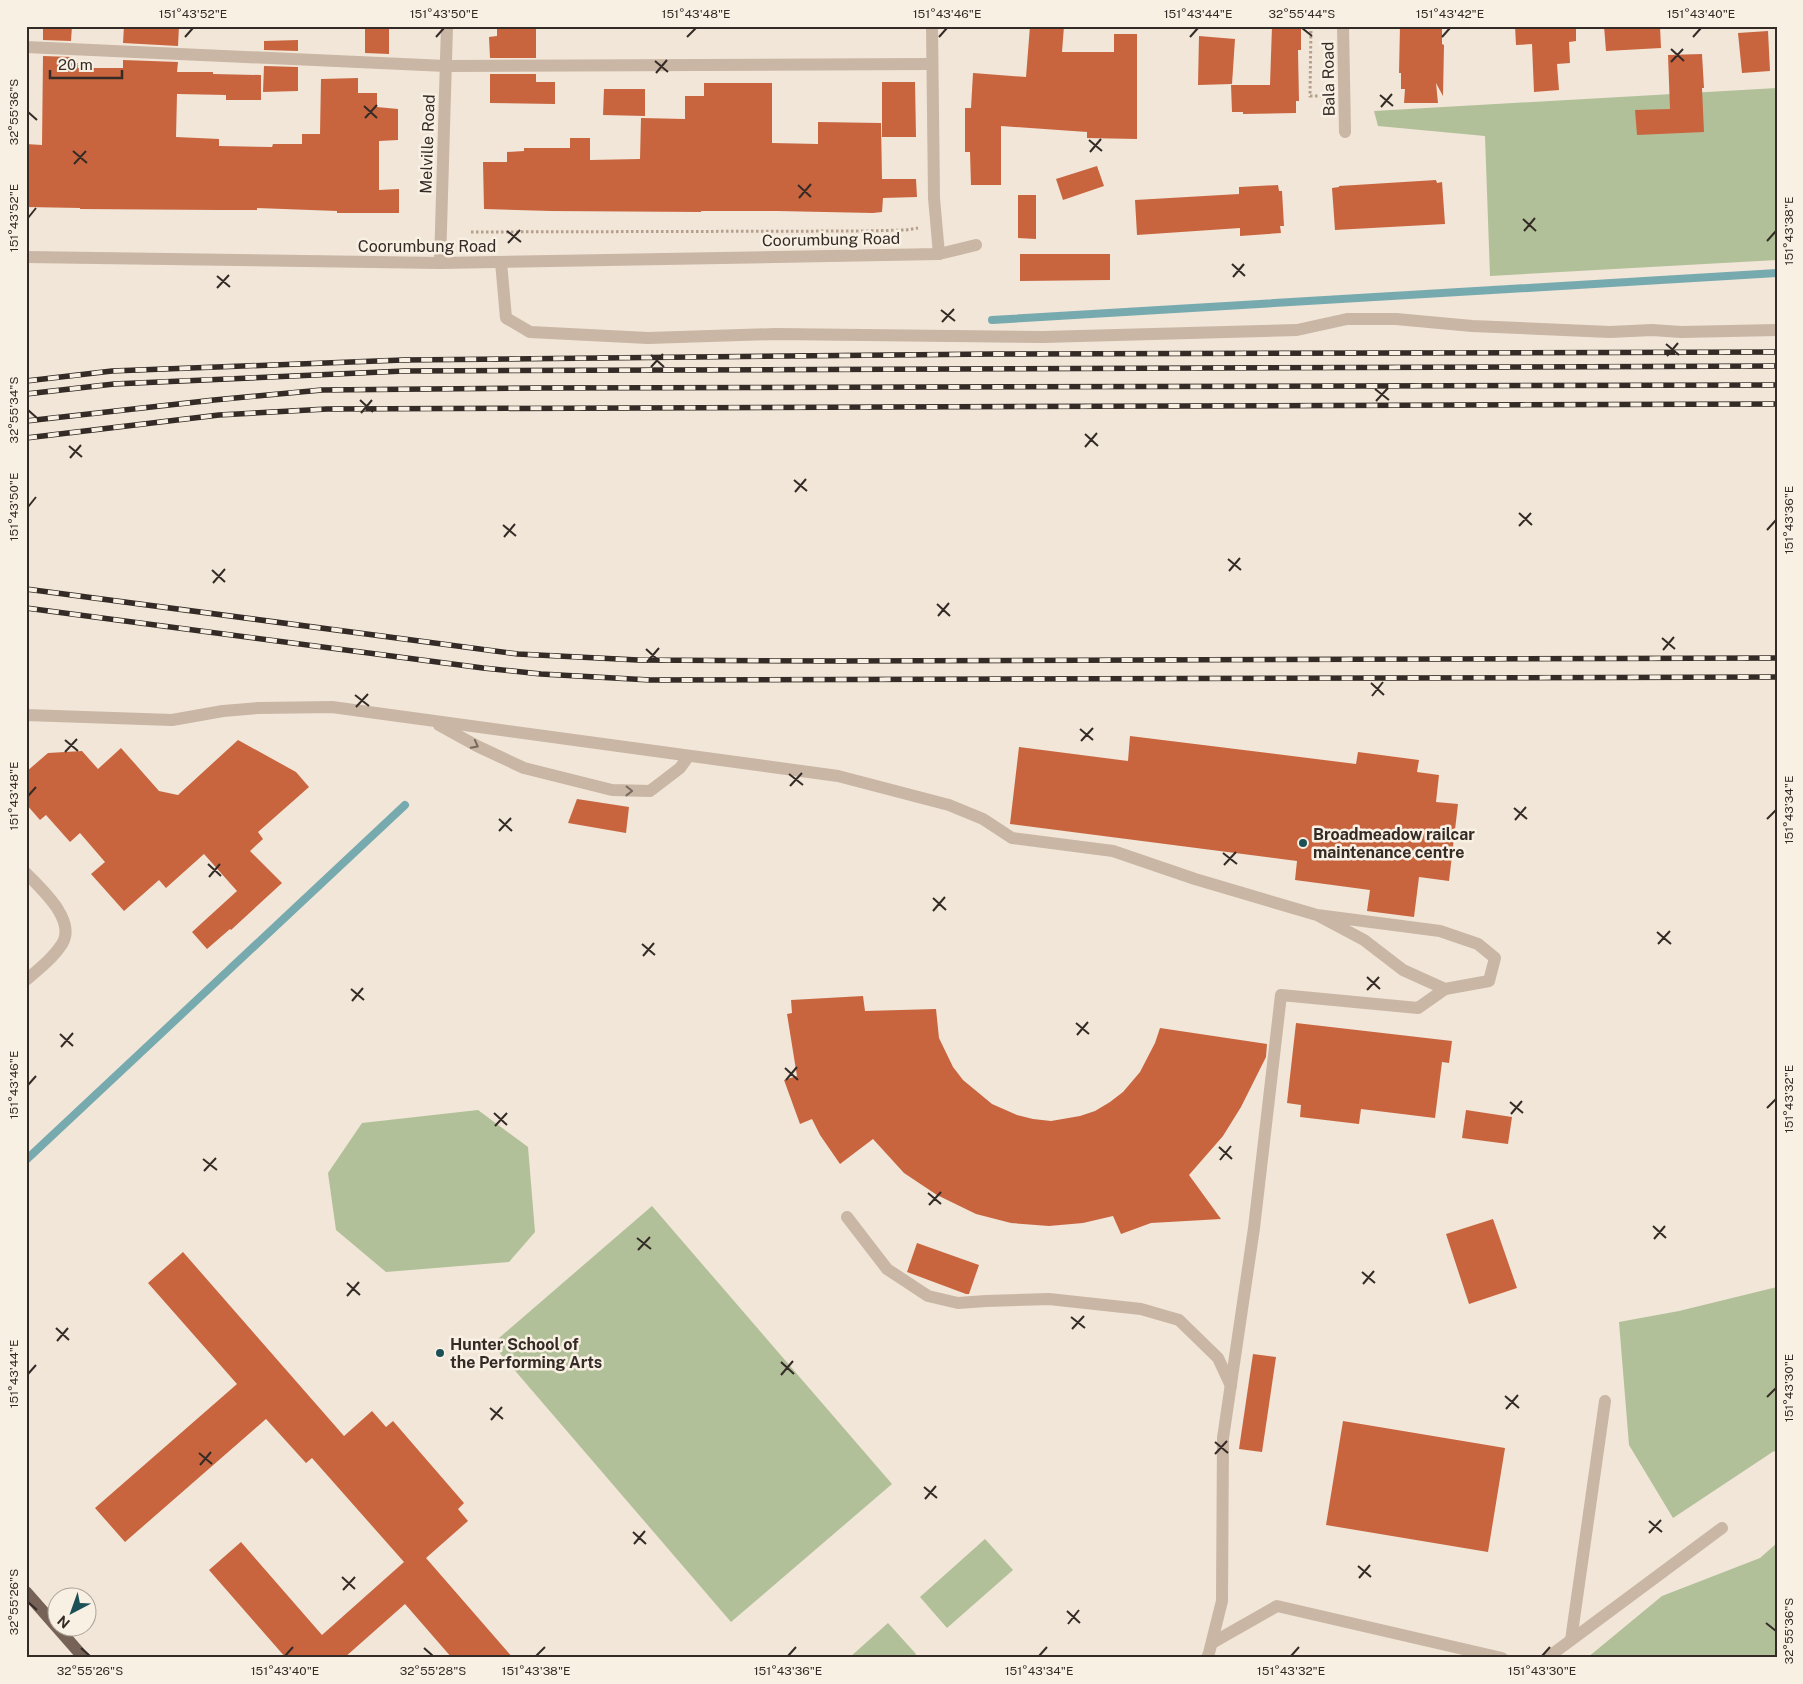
<svg xmlns="http://www.w3.org/2000/svg" width="1803" height="1684" font-family="'Public Sans',sans-serif">
  <rect width="100%" height="100%" fill="#f1e6d8"/>
  <g fill="#b1c098">
    <path d="M 1777,88 L 1777,260 L 1490,276 L 1485,136 L 1378,126 L 1374,111 Z"/>
    <path d="M 478,1110 L 528,1147 L 535,1232 L 509,1262 L 386,1272 L 336,1230 L 328,1173 L 362,1123 Z"/>
    <path d="M 652,1206 L 892,1484 L 731,1622 L 492,1344 Z"/>
    <path d="M 1777,1287 L 1777,1454 L 1774,1451 L 1673,1518 L 1629,1445 L 1619,1322 L 1679,1311 Z"/>
    <path d="M 985,1539 L 1013,1570 L 947,1628 L 920,1597 Z"/>
    <path d="M 1777,1543 L 1777,1658 L 1587,1658 L 1662,1596 L 1760,1558 Z"/>
    <path d="M 888,1623 L 916,1654 L 912,1658 L 849,1658 Z"/>
  </g>
  <g fill="none" stroke-linecap="round" stroke-linejoin="round">
    <g stroke="#76aaae" stroke-width="8">
      <path d="M 992,320 L 1777,273"/>
      <path d="M 26,1160 L 405,805"/>
    </g>
  </g>
  <g fill="#c8653f">
    <path d="M 43,26 L 72,26 L 71,41 L 43,40 Z"/>
    <path d="M 124,26 L 179,26 L 178,46 L 123,43 Z"/>
    <path d="M 365,26 L 389,26 L 389,54 L 365,53 Z"/>
    <path d="M 497,26 L 536,26 L 536,58 L 490,58 L 489,37 L 497,36 Z"/>
    <path d="M 1030,26 L 1064,26 L 1062,52 L 1114,52 L 1114,34 L 1137,34 L 1137,139 L 1087,138 L 1087,132 L 1001,126 L 1001,185 L 971,185 L 970,152 L 965,152 L 965,108 L 971,108 L 973,73 L 1026,77 Z"/>
    <path d="M 1272,26 L 1301,26 L 1301,50 L 1298,50 L 1299,101 L 1296,101 L 1296,113 L 1243,114 L 1243,112 L 1232,112 L 1231,85 L 1270,85 Z"/>
    <path d="M 1400,26 L 1442,26 L 1442,44 L 1444,45 L 1443,96 L 1436,83 L 1438,103 L 1404,103 L 1405,89 L 1401,89 L 1401,73 L 1399,73 Z"/>
    <path d="M 1515,26 L 1576,26 L 1576,41 L 1569,42 L 1570,63 L 1557,64 L 1559,90 L 1534,92 L 1532,44 L 1516,45 Z"/>
    <path d="M 1604,26 L 1660,26 L 1661,48 L 1606,51 Z"/>
    <path d="M 1768,31 L 1770,71 L 1742,73 L 1738,33 Z"/>
    <path d="M 1199,36 L 1235,39 L 1232,84 L 1198,85 Z"/>
    <path d="M 298,40 L 298,51 L 264,50 L 264,41 Z"/>
    <path d="M 1702,54 L 1704,88 L 1702,88 L 1704,132 L 1637,135 L 1635,110 L 1670,109 L 1668,55 Z"/>
    <path d="M 43,56 L 71,57 L 71,63 L 78,63 L 78,68 L 123,68 L 123,60 L 178,62 L 177,72 L 213,72 L 213,74 L 261,75 L 261,100 L 226,100 L 226,95 L 177,94 L 176,137 L 219,139 L 219,146 L 272,147 L 273,144 L 302,144 L 302,134 L 320,134 L 321,79 L 358,78 L 358,93 L 377,93 L 377,107 L 398,109 L 398,140 L 379,141 L 379,190 L 399,189 L 399,213 L 337,213 L 337,211 L 257,208 L 257,210 L 220,210 L 80,209 L 80,208 L 26,207 L 26,144 L 42,145 Z"/>
    <path d="M 264,66 L 298,67 L 298,91 L 263,92 Z"/>
    <path d="M 490,74 L 536,74 L 536,82 L 555,82 L 555,104 L 490,103 Z"/>
    <path d="M 882,82 L 915,82 L 916,137 L 882,137 Z"/>
    <path d="M 704,83 L 772,83 L 772,143 L 818,144 L 818,122 L 881,123 L 882,179 L 916,179 L 917,197 L 883,198 L 882,212 L 873,213 L 777,211 L 701,211 L 701,212 L 551,211 L 484,209 L 483,162 L 507,162 L 507,152 L 524,151 L 524,148 L 570,148 L 570,138 L 590,138 L 590,160 L 640,159 L 641,118 L 685,119 L 685,96 L 704,96 Z"/>
    <path d="M 604,89 L 645,89 L 645,116 L 603,115 Z"/>
    <path d="M 1097,166 L 1104,186 L 1063,200 L 1056,179 Z"/>
    <path d="M 1436,180 L 1437,183 L 1442,182 L 1445,224 L 1335,230 L 1332,188 L 1339,187 L 1339,186 Z"/>
    <path d="M 1278,185 L 1279,191 L 1282,191 L 1284,226 L 1280,226 L 1281,233 L 1240,236 L 1240,228 L 1137,235 L 1135,200 L 1239,194 L 1239,187 Z"/>
    <path d="M 1018,195 L 1036,195 L 1036,239 L 1018,238 Z"/>
    <path d="M 1020,254 L 1110,254 L 1110,280 L 1020,281 Z"/>
    <path d="M 1130,736 L 1356,764 L 1358,752 L 1419,760 L 1417,772 L 1439,775 L 1436,802 L 1458,804 L 1449,881 L 1419,877 L 1414,917 L 1367,911 L 1370,890 L 1295,880 L 1297,861 L 1010,824 L 1019,747 L 1128,761 Z"/>
    <path d="M 238,740 L 296,772 L 309,787 L 258,832 L 263,839 L 250,851 L 282,883 L 231,930 L 230,929 L 207,949 L 192,932 L 237,891 L 204,854 L 166,888 L 159,880 L 124,911 L 91,874 L 105,862 L 80,833 L 70,842 L 46,815 L 40,820 L 26,804 L 26,772 L 48,753 L 82,751 L 98,769 L 121,748 L 159,791 L 178,795 Z"/>
    <path d="M 577,799 L 629,807 L 626,833 L 568,823 Z"/>
    <path d="M 863,996 L 865,1011 L 936,1009 L 939,1038 L 953,1067 L 963,1080 L 992,1104 L 1017,1115 L 1033,1119 L 1051,1121 L 1080,1116 L 1095,1111 L 1110,1102 L 1123,1092 L 1140,1072 L 1155,1043 L 1160,1028 L 1267,1044 L 1266,1057 L 1241,1107 L 1223,1136 L 1189,1175 L 1221,1219 L 1151,1223 L 1121,1234 L 1113,1216 L 1083,1223 L 1049,1226 L 1011,1223 L 976,1214 L 937,1195 L 904,1173 L 873,1139 L 840,1164 L 820,1135 L 812,1119 L 800,1124 L 784,1080 L 797,1076 L 787,1014 L 792,1013 L 791,1000 Z"/>
    <path d="M 1296,1023 L 1452,1041 L 1449,1063 L 1442,1062 L 1435,1118 L 1361,1109 L 1359,1124 L 1300,1117 L 1301,1105 L 1287,1103 Z"/>
    <path d="M 1466,1110 L 1512,1117 L 1508,1144 L 1462,1138 Z"/>
    <path d="M 1493,1219 L 1517,1288 L 1469,1304 L 1446,1234 Z"/>
    <path d="M 917,1243 L 979,1265 L 969,1294 L 966,1294 L 907,1272 Z"/>
    <path d="M 183,1252 L 344,1436 L 372,1411 L 386,1427 L 393,1421 L 464,1503 L 458,1509 L 468,1521 L 426,1558 L 513,1658 L 452,1658 L 405,1604 L 344,1658 L 286,1658 L 209,1570 L 241,1542 L 322,1635 L 404,1562 L 312,1458 L 306,1463 L 266,1419 L 125,1542 L 95,1508 L 237,1384 L 148,1283 Z"/>
    <path d="M 1253,1354 L 1276,1357 L 1262,1452 L 1239,1449 Z"/>
    <path d="M 1343,1421 L 1505,1448 L 1488,1552 L 1326,1525 Z"/>
  </g>
  <g fill="none" stroke-linecap="round" stroke-linejoin="round">
    <g stroke="#b5a08e" stroke-width="3" stroke-dasharray="2.5 2.5" stroke-linecap="butt">
      <path d="M 1311,26 L 1310,96 L 1327,96"/>
      <path d="M 471,232 L 864,231 L 906,230 L 918,228"/>
    </g>
    <g stroke="#c9b6a4" stroke-width="12">
      <path d="M 932,26 L 934,198 L 939,254"/>
      <path d="M 26,47 L 446,66 L 931,64"/>
      <path d="M 501,262 L 506,318 L 530,332 L 648,338 L 775,334 L 1043,337 L 1297,330 L 1347,319 L 1396,319 L 1472,326 L 1610,332 L 1652,330 L 1681,332 L 1777,330"/>
      <path d="M 26,715 L 172,720 L 223,711 L 258,708 L 332,707 L 838,776 L 949,805 L 983,819 L 1012,838 L 1113,851 L 1195,879 L 1317,915 L 1440,931 L 1478,944 L 1495,958 L 1489,981 L 1445,989 L 1403,970 L 1364,940 L 1317,915"/>
      <path d="M 439,725 L 477,746 L 524,768 L 612,790 L 650,791 L 680,768 L 688,757"/>
      <path d="M 847,1217 L 887,1269 L 928,1296 L 958,1303 L 986,1301 L 1049,1299 L 1141,1309 L 1179,1320 L 1218,1358 L 1231,1386"/>
      <path d="M 1571,1640 L 1605,1401"/>
      <path d="M 1212,1643 L 1277,1606 L 1502,1658"/>
      <path d="M 1207,1658 L 1209,1653 L 1222,1601 L 1223,1438 L 1254,1228 L 1281,995 L 1418,1008 L 1445,989"/>
      <path d="M 1547,1658 L 1722,1528"/>
    </g>
    <g stroke="#c9b6a4" stroke-width="12">
      <path d="M 1343,26 L 1345,132"/>
      <path d="M 26,257 L 440,263 L 939,254 L 976,245"/>
      <path d="M 440,263 L 447,26"/>
      <path d="M 26,873 C 41,889 77,920 62,944 C 53,958 39,969 26,980"/>
    </g>
    <path stroke="#766256" stroke-width="12" d="M 26,1592 L 84,1658"/>
    <g stroke="#342b26" stroke-width="5.5">
      <g id="rail">
        <path d="M 26,381 L 112,371 L 403,360 L 994,354 L 1777,352"/>
        <path d="M 26,394 L 114,384 L 404,371 L 1777,366"/>
        <path d="M 26,421 L 214,400 L 322,390 L 541,388 L 1777,385"/>
        <path d="M 26,438 L 219,415 L 327,409 L 1777,404"/>
        <path d="M 26,589 L 518,654 L 638,660 L 833,661 L 1777,658"/>
        <path d="M 26,608 L 483,668 L 541,674 L 650,680 L 1777,677"/>
      </g>
    </g>
    <use href="#rail" stroke="#f9f0e4" stroke-width="4" stroke-dasharray="11" stroke-linecap="butt"/>
  </g>
  <defs><path id="oneway-chevron" d="M-2-3.5L2.5 0L-2 3.5" fill="none" stroke-width="1.6" stroke-linecap="round" stroke-linejoin="round" transform="scale(1.25)"/></defs>
  <g stroke="#776a5f">
    <use href="#oneway-chevron" transform="translate(475 745) rotate(28)"/>
    <use href="#oneway-chevron" transform="translate(629 791) rotate(1)"/>
  </g>
  <path fill="none" stroke="#342b26" stroke-width="2" d="M 1302,28 L 1312,36M 185,37 L 193,28M 436,37 L 444,28M 687,37 L 696,28M 939,37 L 947,28M 1190,37 L 1198,28M 1442,37 L 1450,28M 1693,37 L 1701,28M 1671,49 L 1684,61M 655,61 L 668,72M 1671,62 L 1683,49M 656,73 L 667,60M 1380,95 L 1393,106M 364,106 L 377,118M 1381,107 L 1392,94M 28,112 L 37,120M 365,118 L 377,105M 1089,140 L 1102,151M 73,151 L 87,163M 1090,152 L 1101,139M 74,164 L 86,151M 798,185 L 811,197M 799,198 L 811,184M 28,218 L 36,208M 1523,219 L 1536,231M 507,231 L 521,242M 1524,231 L 1535,218M 1767,241 L 1776,231M 508,243 L 520,230M 1232,264 L 1245,276M 217,276 L 230,287M 1233,277 L 1244,264M 217,288 L 229,275M 941,310 L 955,321M 942,322 L 954,309M 1666,344 L 1679,355M 651,355 L 664,367M 1667,356 L 1678,343M 651,367 L 663,354M 1375,389 L 1389,400M 360,400 L 373,412M 1376,401 L 1388,388M 28,410 L 37,418M 361,413 L 372,400M 1085,434 L 1098,446M 69,446 L 82,457M 1085,447 L 1097,433M 70,458 L 81,445M 794,480 L 807,491M 795,492 L 806,479M 28,507 L 36,497M 1519,513 L 1532,525M 503,525 L 516,536M 1519,526 L 1531,513M 1767,530 L 1776,520M 504,537 L 515,524M 1228,559 L 1241,570M 212,570 L 225,582M 1229,571 L 1240,558M 213,583 L 225,569M 937,604 L 950,616M 938,616 L 949,603M 1662,638 L 1675,649M 646,649 L 659,661M 1663,650 L 1674,637M 647,662 L 659,648M 1371,683 L 1384,695M 355,695 L 369,706M 1372,696 L 1383,682M 356,707 L 368,694M 1080,729 L 1093,740M 65,740 L 78,751M 1081,741 L 1093,728M 65,752 L 77,739M 789,774 L 803,785M 790,786 L 802,773M 28,796 L 36,787M 1514,808 L 1527,819M 499,819 L 512,831M 1767,819 L 1776,810M 1515,820 L 1526,807M 499,831 L 511,818M 1223,853 L 1237,864M 208,864 L 221,876M 1224,865 L 1236,852M 209,877 L 220,864M 933,898 L 946,910M 933,911 L 945,897M 1657,932 L 1671,944M 642,944 L 655,955M 1658,944 L 1670,931M 643,956 L 654,943M 1367,977 L 1380,989M 351,989 L 364,1000M 1367,990 L 1379,977M 352,1001 L 363,988M 1076,1023 L 1089,1034M 60,1034 L 73,1046M 1077,1035 L 1088,1022M 61,1047 L 73,1033M 785,1068 L 798,1080M 786,1080 L 797,1067M 28,1085 L 36,1076M 1510,1102 L 1523,1113M 1767,1108 L 1776,1099M 494,1113 L 507,1125M 1511,1114 L 1522,1101M 495,1126 L 507,1113M 1219,1147 L 1232,1159M 203,1159 L 217,1170M 1220,1160 L 1231,1146M 204,1171 L 216,1158M 928,1193 L 941,1204M 929,1205 L 941,1192M 1653,1226 L 1666,1238M 637,1238 L 651,1249M 1654,1239 L 1665,1226M 638,1250 L 650,1237M 1362,1272 L 1375,1283M 347,1283 L 360,1295M 1363,1284 L 1374,1271M 347,1296 L 359,1282M 1071,1317 L 1085,1328M 56,1328 L 69,1340M 1072,1329 L 1084,1316M 57,1341 L 68,1328M 781,1362 L 794,1374M 28,1374 L 36,1365M 781,1375 L 793,1361M 1505,1396 L 1519,1408M 1767,1397 L 1776,1388M 490,1408 L 503,1419M 1506,1409 L 1518,1395M 491,1420 L 502,1407M 1215,1442 L 1228,1453M 199,1453 L 212,1464M 1215,1454 L 1227,1441M 200,1465 L 211,1452M 924,1487 L 937,1498M 925,1499 L 936,1486M 1649,1521 L 1662,1532M 633,1532 L 646,1544M 1649,1533 L 1661,1520M 634,1544 L 645,1531M 1358,1566 L 1371,1577M 342,1577 L 355,1589M 1359,1578 L 1370,1565M 343,1590 L 355,1577M 28,1602 L 37,1610M 1067,1611 L 1080,1623M 1766,1623 L 1776,1631M 1068,1624 L 1079,1610M 81,1648 L 90,1656M 424,1648 L 433,1656M 285,1656 L 293,1647M 536,1656 L 545,1647M 788,1656 L 796,1647M 1039,1656 L 1047,1647M 1291,1656 L 1299,1647M 1542,1656 L 1550,1647"/>
  <g fill="#1b5056" stroke="#f9f0e4" stroke-width="2">
    <circle cx="1303" cy="843" r="5"/>
    <circle cx="440" cy="1353" r="5"/>
  </g>
  <g text-anchor="middle" stroke-width="5" stroke-linejoin="round" paint-order="stroke">
    <g font-size="16" fill="#342b26" stroke="#f9f0e4">
      <text transform="translate(1328 79) rotate(-91)" y="6">Bala Road</text>
      <text transform="translate(427 144) rotate(-88)" y="6">Melville Road</text>
      <text transform="translate(831 239) rotate(-1)" y="6">Coorumbung Road</text>
      <text x="427" y="252">Coorumbung Road</text>
    </g>
    <g font-size="16" font-weight="bold" fill="#342b26" stroke="#f9f0e4" text-anchor="start">
      <text x="1313" y="840">Broadmeadow railcar<tspan x="1313" dy="18">maintenance centre</tspan></text>
      <text x="450" y="1350">Hunter School of<tspan x="450" dy="18">the Performing Arts</tspan></text>
    </g>
  </g>
  <rect width="1803" height="1684" fill="none" stroke="#f9f0e4" stroke-width="55"/>
  <g transform="translate(72 1612) rotate(221)"><circle r="24" fill="#f9f0e4" stroke="#aaa198"/>
  <path d="M0-4L9 19L0 12L-9 19Z" fill="#1b5056"/>
  <text y="-8" font-size="14" font-weight="bold" text-anchor="middle" fill="#342b26">N</text>
  </g>
  <path d="M50 70v8h72v-8" fill="none" stroke="#342b26" stroke-width="2.5"/>
  <text x="58" y="70" font-size="15" fill="#342b26" stroke="#f9f0e4" stroke-width="4" paint-order="stroke">20 m</text>
  <rect x="28" y="28" width="1748" height="1628" fill="none" stroke="#342b26" stroke-width="2"/>
  <g font-size="12" text-anchor="middle" fill="#342b26">
    <text x="193" y="18">151°43'52"E</text>
    <text x="444" y="18">151°43'50"E</text>
    <text x="696" y="18">151°43'48"E</text>
    <text x="947" y="18">151°43'46"E</text>
    <text x="1198" y="18">151°43'44"E</text>
    <text x="1302" y="18">32°55'44"S</text>
    <text x="1450" y="18">151°43'42"E</text>
    <text x="1701" y="18">151°43'40"E</text>
    <text transform="translate(14 112) rotate(-90)" y="4">32°55'36"S</text>
    <text transform="translate(14 218) rotate(-90)" y="4">151°43'52"E</text>
    <text transform="translate(1789 231) rotate(-90)" y="4">151°43'38"E</text>
    <text transform="translate(14 410) rotate(-90)" y="4">32°55'34"S</text>
    <text transform="translate(14 507) rotate(-90)" y="4">151°43'50"E</text>
    <text transform="translate(1789 520) rotate(-90)" y="4">151°43'36"E</text>
    <text transform="translate(14 796) rotate(-90)" y="4">151°43'48"E</text>
    <text transform="translate(1789 810) rotate(-90)" y="4">151°43'34"E</text>
    <text transform="translate(14 1085) rotate(-90)" y="4">151°43'46"E</text>
    <text transform="translate(1789 1099) rotate(-90)" y="4">151°43'32"E</text>
    <text transform="translate(14 1374) rotate(-90)" y="4">151°43'44"E</text>
    <text transform="translate(1789 1388) rotate(-90)" y="4">151°43'30"E</text>
    <text transform="translate(14 1602) rotate(-90)" y="4">32°55'26"S</text>
    <text transform="translate(1789 1631) rotate(-90)" y="4">32°55'36"S</text>
    <text x="90" y="1675">32°55'26"S</text>
    <text x="285" y="1675">151°43'40"E</text>
    <text x="433" y="1675">32°55'28"S</text>
    <text x="536" y="1675">151°43'38"E</text>
    <text x="788" y="1675">151°43'36"E</text>
    <text x="1039" y="1675">151°43'34"E</text>
    <text x="1291" y="1675">151°43'32"E</text>
    <text x="1542" y="1675">151°43'30"E</text>
  </g>
</svg>
